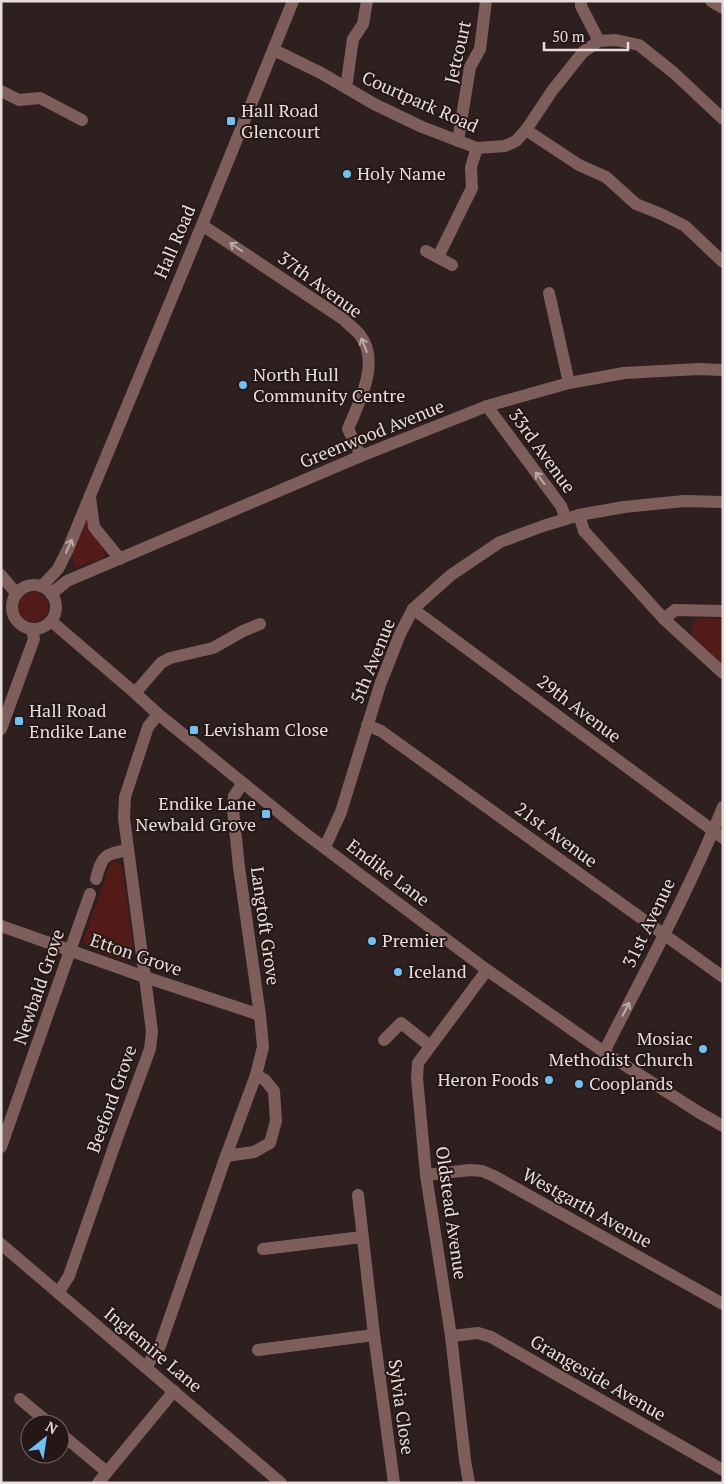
<svg xmlns="http://www.w3.org/2000/svg" width="724" height="1484" font-family="'PT Serif',serif">
  <rect width="100%" height="100%" fill="#2e201f"/>
  <g fill="#531b17">
    <path d="M 86,514 C 87,519 87,525 90,530 C 95,540 110,547 103,558 L 75,568 L 73,565 L 73,548 Z"/>
    <circle cx="33" cy="607" r="15"/>
    <path d="M 700,616 L 701,619 L 723,618 L 723,666 L 693,637 C 689,628 693,621 700,616 Z"/>
    <path d="M 111,862 L 117,862 L 122,865 L 134,954 L 130,960 L 125,961 L 87,947 L 83,941 Z"/>
  </g>
  <g fill="none" stroke-linecap="round" stroke-linejoin="round">
    <g stroke="#7d5e5a" stroke-width="12">
      <path d="M 581,1 L 581,6 L 599,41"/>
      <path d="M 711,1 L 723,8"/>
      <path d="M 274,50 L 321,73 L 374,104 L 422,127 L 477,148 L 505,146 L 516,141 L 526,130 L 552,91 L 583,52 L 599,41 L 616,40 L 639,45 L 674,73 L 723,119"/>
      <path d="M 346,88 L 353,39 L 363,24 L 367,1"/>
      <path d="M 1,91 L 19,100 L 40,98 L 82,120"/>
      <path d="M 526,130 L 579,165 L 606,177 L 636,204 L 661,214 L 685,226 L 723,262"/>
      <path d="M 458,141 L 470,67 L 480,49 L 486,1"/>
      <path d="M 202,225 L 343,319 C 348,324 355,329 360,335 C 381,362 359,402 348,429 L 361,456"/>
      <path d="M 426,251 L 452,265"/>
      <path d="M 438,257 L 472,188 L 471,167 L 477,148"/>
      <path d="M 549,293 L 569,383"/>
      <path d="M 487,406 L 561,506 L 566,519"/>
      <path d="M 579,515 L 584,531 L 664,619 L 723,673"/>
      <path d="M 413,609 L 723,838"/>
      <path d="M 664,619 L 675,610 L 723,611"/>
      <path d="M 135,693 L 161,663 L 170,658 L 213,648 L 243,631 L 260,624"/>
      <path d="M 367,725 L 381,731 L 723,977"/>
      <path d="M 325,847 L 341,812 L 380,685 L 400,634 L 413,609 L 451,575 L 500,542 L 543,526 L 579,515 L 624,507 L 684,501 L 723,502"/>
      <path d="M 96,879 C 102,856 104,854 128,850"/>
      <path d="M 1,926 L 145,977 L 260,1015"/>
      <path d="M 384,1040 L 401,1023 L 430,1046"/>
      <path d="M 604,1052 C 645,971 689,891 723,807"/>
      <path d="M 1,1147 L 90,894"/>
      <path d="M 226,1156 L 254,1152 L 270,1143 L 276,1121 L 274,1091 L 265,1080 L 256,1075"/>
      <path d="M 426,1175 L 470,1170 L 482,1171 L 494,1176 L 723,1304"/>
      <path d="M 358,1195 L 374,1335 L 394,1483"/>
      <path d="M 263,1249 L 362,1237"/>
      <path d="M 58,1293 L 69,1276 L 116,1141 L 150,1049 L 152,1031 L 124,818 L 125,797 L 148,727 L 158,714"/>
      <path d="M 451,1336 L 478,1333 L 491,1337 L 723,1470"/>
      <path d="M 258,1350 L 374,1335"/>
      <path d="M 146,1367 L 160,1346 L 226,1156 L 256,1075 L 263,1047 L 260,1015 L 239,867 L 233,809 L 234,796 L 243,783"/>
      <path d="M 20,1399 L 50,1424"/>
      <path d="M 60,1433 L 107,1472"/>
      <path d="M 98,1483 L 174,1391"/>
      <path d="M 469,1483 L 465,1460 L 451,1336 L 426,1175 L 417,1078 L 418,1063 L 487,970"/>
    </g>
    <g stroke="#7d5e5a" stroke-width="12">
      <path d="M 90,497 L 94,527 L 120,559"/>
      <path d="M 1,575 L 16,593"/>
      <circle cx="34" cy="607" r="22"/>
      <path d="M 42,586 L 58,569 L 68,549 L 202,225 L 293,1"/>
      <path d="M 51,594 L 67,581 L 361,456 L 487,406 L 569,383 L 624,373 L 699,369 L 723,370"/>
      <path d="M 51,621 L 135,693 L 158,714 L 302,831 L 487,970 L 604,1052 L 700,1113 L 723,1126"/>
      <path d="M 1,729 L 34,639 L 32,629"/>
      <path d="M 1,1244 L 281,1483"/>
    </g>
  </g>
  <defs><path id="oneway-shaft" d="M-6 0H5M1.5-3L5.5 0L1.5 3" fill="none" stroke-width="1.6" stroke-linecap="round" stroke-linejoin="round" transform="scale(1.25)"/></defs>
  <g stroke="#bcaaa8">
    <use href="#oneway-shaft" transform="translate(236 247) rotate(-146)"/>
    <use href="#oneway-shaft" transform="translate(364 345) rotate(-112)"/>
    <use href="#oneway-shaft" transform="translate(540 478) rotate(-127)"/>
    <use href="#oneway-shaft" transform="translate(69 546) rotate(-66)"/>
    <use href="#oneway-shaft" transform="translate(626 1009) rotate(-63)"/>
  </g>
  <g fill="#6fc2f4" stroke="#241715" stroke-width="2">
    <rect x="226" y="116" width="10" height="10" rx="2.5"/>
    <circle cx="347" cy="174" r="5"/>
    <circle cx="243" cy="385" r="5"/>
    <rect x="14" y="716" width="10" height="10" rx="2.5"/>
    <rect x="189" y="725" width="10" height="10" rx="2.5"/>
    <rect x="261" y="809" width="10" height="10" rx="2.5"/>
    <circle cx="372" cy="941" r="5"/>
    <circle cx="398" cy="972" r="5"/>
    <circle cx="703" cy="1049" r="5"/>
    <circle cx="549" cy="1080" r="5"/>
    <circle cx="579" cy="1084" r="5"/>
  </g>
  <g text-anchor="middle" stroke-width="4" stroke-linejoin="round" paint-order="stroke">
    <g font-size="18" fill="#e6dddc" stroke="#241715">
      <text transform="translate(458 52) rotate(-77)" y="6">Jetcourt</text>
      <text transform="translate(420 102) rotate(24)" y="6">Courtpark Road</text>
      <text transform="translate(175 242) rotate(-67)" y="6">Hall Road</text>
      <text transform="translate(320 285) rotate(36)" y="6">37th Avenue</text>
      <text transform="translate(372 434) rotate(-22)" y="6">Greenwood Avenue</text>
      <text transform="translate(542 451) rotate(54)" y="6">33rd Avenue</text>
      <text transform="translate(373 661) rotate(-68)" y="6">5th Avenue</text>
      <text transform="translate(579 709) rotate(37)" y="6">29th Avenue</text>
      <text transform="translate(556 835) rotate(36)" y="6">21st Avenue</text>
      <text transform="translate(388 873) rotate(37)" y="6">Endike Lane</text>
      <text transform="translate(649 923) rotate(-64)" y="6">31st Avenue</text>
      <text transform="translate(265 926) rotate(82)" y="6">Langtoft Grove</text>
      <text transform="translate(136 955) rotate(19)" y="6">Etton Grove</text>
      <text transform="translate(39 987) rotate(-71)" y="6">Newbald Grove</text>
      <text transform="translate(112 1099) rotate(-70)" y="6">Beeford Grove</text>
      <text transform="translate(587 1208) rotate(29)" y="6">Westgarth Avenue</text>
      <text transform="translate(451 1213) rotate(82)" y="6">Oldstead Avenue</text>
      <text transform="translate(153 1350) rotate(40)" y="6">Inglemire Lane</text>
      <text transform="translate(598 1378) rotate(30)" y="6">Grangeside Avenue</text>
      <text transform="translate(401 1407) rotate(82)" y="6">Sylvia Close</text>
    </g>
    <g font-size="18" fill="#e6dddc" stroke="#241715" text-anchor="start">
      <text x="241" y="117">Hall Road<tspan x="241" dy="21">Glencourt</tspan></text>
      <text x="357" y="180">Holy Name</text>
      <text x="253" y="381">North Hull<tspan x="253" dy="21">Community Centre</tspan></text>
      <text x="29" y="717">Hall Road<tspan x="29" dy="21">Endike Lane</tspan></text>
      <text x="204" y="736">Levisham Close</text>
      <text x="256" y="810" text-anchor="end">Endike Lane<tspan x="256" dy="21">Newbald Grove</tspan></text>
      <text x="382" y="947">Premier</text>
      <text x="408" y="978">Iceland</text>
      <text x="693" y="1045" text-anchor="end">Mosiac<tspan x="693" dy="21">Methodist Church</tspan></text>
      <text x="539" y="1086" text-anchor="end">Heron Foods</text>
      <text x="589" y="1090">Cooplands</text>
    </g>
  </g>
  <rect width="724" height="1484" fill="none" stroke="#e6dddc" stroke-width="5"/>
  <g transform="translate(45 1439) rotate(30)"><circle r="24" fill="#241715" stroke="#726665"/>
  <path d="M0-4L9 19L0 12L-9 19Z" fill="#6fc2f4"/>
  <text y="-8" font-size="14" font-weight="bold" text-anchor="middle" fill="#e6dddc">N</text>
  </g>
  <path d="M544 42v8h84v-8" fill="none" stroke="#e6dddc" stroke-width="2.5"/>
  <text x="552" y="42" font-size="15" fill="#e6dddc" stroke="#241715" stroke-width="4" paint-order="stroke">50 m</text>
</svg>
